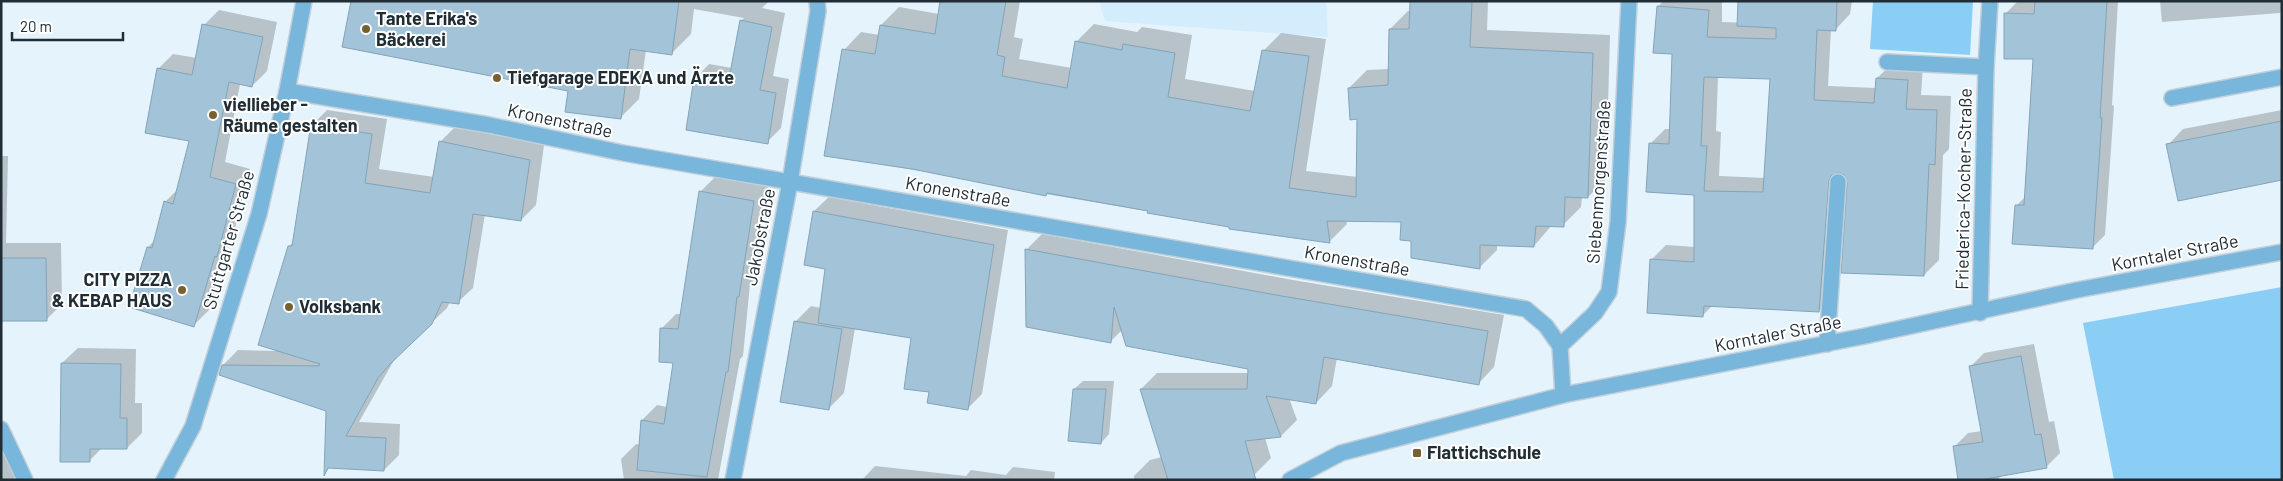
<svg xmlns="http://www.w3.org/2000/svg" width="2283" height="481" font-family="Barlow,sans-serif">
  <rect width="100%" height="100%" fill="#e5f3fc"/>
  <path fill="#d4edfd" d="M 1099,1 L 1326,1 L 1328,37 L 1105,21 Z"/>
  <g fill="#8acef6">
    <path d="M 1873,1 L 1973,1 L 1970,55 L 1870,49 Z"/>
    <path d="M 2282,287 L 2282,480 L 2114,480 L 2083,323 Z"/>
  </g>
  <g fill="#0003" fill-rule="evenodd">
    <path d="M 352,1 L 769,1 L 762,8 L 785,13 L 773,76 L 789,79 L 781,128 L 767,142 L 695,79 L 709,64 L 732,68 L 741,21 L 744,18 L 694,9 L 691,34 L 672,53 L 646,50 L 639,99 L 620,118 L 569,90 Z"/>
    <path d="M 943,1 L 1020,1 L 1014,37 L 1023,39 L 1019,59 L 1072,68 L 1076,42 L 1094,24 L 1137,32 L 1142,27 L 1192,35 L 1185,79 L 1255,91 L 1263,51 L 1281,33 L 1326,39 L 1306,171 L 1358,177 L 1358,118 L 1349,88 L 1367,70 L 1389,69 L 1390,29 L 1408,11 L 1411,11 L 1412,1 L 1488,1 L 1487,30 L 1610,35 L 1606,179 L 1588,197 L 1582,197 L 1581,207 L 1563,225 L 1552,225 L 1534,246 L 1497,244 L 1497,250 L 1479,268 L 1412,239 L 1402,221 L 1346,220 L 1347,224 L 1329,242 L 998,186 L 999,184 L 825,155 L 844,50 L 861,32 L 880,35 L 881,25 L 899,7 L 939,14 Z"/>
    <path d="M 1663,1 L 1722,1 L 1722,22 L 1778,24 L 1779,1 L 1852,1 L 1850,14 L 1836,29 L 1831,29 L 1828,86 L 1876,88 L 1877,78 L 1892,64 L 1923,65 L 1921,95 L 1951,96 L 1949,149 L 1943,155 L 1939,260 L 1924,275 L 1849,182 L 1843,170 L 1834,296 L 1819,311 L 1713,305 L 1702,316 L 1651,260 L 1666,245 L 1695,247 L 1696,194 L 1650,144 L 1665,129 L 1670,129 L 1673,53 L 1658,7 ZM 1718,76 L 1771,77 L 1766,178 L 1719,176 L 1721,132 L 1716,131 Z"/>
    <path d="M 2018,1 L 2118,1 L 2112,105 L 2114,106 L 2105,235 L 2092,248 L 2016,206 L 2026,196 L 2034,58 L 2005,14 Z"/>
    <path d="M 2160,1 L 2282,1 L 2282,11 L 2280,13 L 2162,22 Z"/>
    <path d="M 219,10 L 277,22 L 267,71 L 252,86 L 240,84 L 225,162 L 250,169 L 232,240 L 228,244 L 209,310 L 194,325 L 148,247 L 155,240 L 165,202 L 179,188 L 191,140 L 158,69 L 173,54 L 197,58 L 204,25 Z"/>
    <path d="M 327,110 L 387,119 L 379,169 L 434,177 L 440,142 L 455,127 L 544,145 L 536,205 L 521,220 L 485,214 L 473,288 L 458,302 L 450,301 L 447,308 L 402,351 L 393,362 L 359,422 L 400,424 L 399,455 L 384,470 L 330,467 L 325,473 L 328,410 L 223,365 L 238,350 L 278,351 L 289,246 L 295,241 L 312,125 Z"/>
    <path d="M 2282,110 L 2282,179 L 2168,145 L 2183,129 Z"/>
    <path d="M 1,156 L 8,156 L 6,243 L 61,243 L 62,304 L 46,320 L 1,320 Z"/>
    <path d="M 715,177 L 768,186 L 753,281 L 750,284 L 743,356 L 740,359 L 718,480 L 624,480 L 621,459 L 636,444 L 640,445 L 642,420 L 657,405 L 667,407 L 674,362 L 661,329 L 676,314 L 682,314 L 700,192 Z"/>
    <path d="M 829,197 L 1008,230 L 982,394 L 967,409 L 931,391 L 912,337 L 855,328 L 844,393 L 828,409 L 795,322 L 811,306 L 821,308 L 827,268 L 806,264 L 814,211 Z"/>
    <path d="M 1042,234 L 1293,280 L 1504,315 L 1494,367 L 1478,384 L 1337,358 L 1332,386 L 1316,403 L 1289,398 L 1297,420 L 1281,436 L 1265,438 L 1271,458 L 1254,475 L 1237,480 L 1134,480 L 1134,476 L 1150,460 L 1162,457 L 1141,389 L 1157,373 L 1249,373 L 1250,368 L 1122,330 L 1110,342 L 1026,250 Z"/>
    <path d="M 2034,344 L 2049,422 L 2054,421 L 2060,453 L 2046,467 L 2002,475 L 1997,480 L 1959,480 L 1954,447 L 1968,433 L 1982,431 L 1970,367 L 1984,353 Z"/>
    <path d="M 78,348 L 136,349 L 135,403 L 142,403 L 142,433 L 127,448 L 102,448 L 89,461 L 62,363 Z"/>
    <path d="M 1083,381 L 1114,381 L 1109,434 L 1101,443 L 1074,389 Z"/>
    <path d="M 13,451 L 14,480 L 1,480 L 1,452 Z"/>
    <path d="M 875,466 L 966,476 L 971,470 L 1006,475 L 1013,467 L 1055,472 L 1054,480 L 862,480 Z"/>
  </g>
  <g fill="#a2c3d8" stroke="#83a4b8" fill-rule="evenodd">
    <path d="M 351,1 L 679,1 L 672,55 L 630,49 L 621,119 L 565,112 L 568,91 L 342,47 Z"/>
    <path d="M 940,1 L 1006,1 L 997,55 L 1005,57 L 1002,76 L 1067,88 L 1075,41 L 1122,50 L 1123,44 L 1175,53 L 1168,97 L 1250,111 L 1262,50 L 1309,56 L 1289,188 L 1356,197 L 1357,119 L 1350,120 L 1348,88 L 1388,85 L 1389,29 L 1409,29 L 1410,1 L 1472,1 L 1470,47 L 1593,53 L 1588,198 L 1565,197 L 1564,227 L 1536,226 L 1534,247 L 1480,245 L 1480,269 L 1411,258 L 1411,241 L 1400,240 L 1401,222 L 1327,221 L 1330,243 L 1229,229 L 1229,227 L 1147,213 L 1148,211 L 1047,193 L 1046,196 L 912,169 L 824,156 L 842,49 L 875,54 L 880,25 L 935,34 Z"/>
    <path d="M 1738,1 L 1837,1 L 1836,31 L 1817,30 L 1814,100 L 1874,103 L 1876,78 L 1908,80 L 1906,109 L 1937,110 L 1935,165 L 1929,164 L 1924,276 L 1841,273 L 1847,183 L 1844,175 L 1838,173 L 1831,176 L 1829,181 L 1819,312 L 1704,306 L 1703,317 L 1647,313 L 1650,259 L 1694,262 L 1694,195 L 1646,192 L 1649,143 L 1669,144 L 1672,54 L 1653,53 L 1657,6 L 1709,10 L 1707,37 L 1776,39 L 1776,28 L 1737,26 ZM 1704,77 L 1770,79 L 1763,192 L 1704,191 L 1707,146 L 1701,146 Z"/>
    <path d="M 2035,1 L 2107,1 L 2100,118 L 2102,118 L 2093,249 L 2012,244 L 2015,205 L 2024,205 L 2033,59 L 2004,59 L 2004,13 L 2034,14 Z"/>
    <path d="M 740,20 L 772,27 L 760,90 L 776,93 L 768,144 L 686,130 L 694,78 L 728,84 Z"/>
    <path d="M 202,24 L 263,37 L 252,87 L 229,82 L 210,177 L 236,184 L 217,257 L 215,256 L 194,327 L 129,307 L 147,247 L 152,248 L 164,201 L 173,204 L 189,141 L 145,133 L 157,68 L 192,75 Z"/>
    <path d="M 2282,121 L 2282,180 L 2178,201 L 2166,144 Z"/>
    <path d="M 311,124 L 372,134 L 365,183 L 430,193 L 439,141 L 530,160 L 521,221 L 473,214 L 459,304 L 442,302 L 432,324 L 390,364 L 378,378 L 346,436 L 386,438 L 384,471 L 328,468 L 324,476 L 326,411 L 219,375 L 222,365 L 319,366 L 320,364 L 258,345 L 288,246 L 292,246 Z"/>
    <path d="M 699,191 L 754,201 L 739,297 L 737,297 L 728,372 L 726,372 L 707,477 L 637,470 L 641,420 L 664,424 L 673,363 L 659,362 L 660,328 L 678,329 Z"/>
    <path d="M 813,211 L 994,245 L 968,410 L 927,403 L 929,392 L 904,389 L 911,338 L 818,323 L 825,269 L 804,265 Z"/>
    <path d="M 1025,249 L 1276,295 L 1488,331 L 1479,385 L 1324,357 L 1316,404 L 1266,396 L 1281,437 L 1245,441 L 1256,480 L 1168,480 L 1140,389 L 1247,389 L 1248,369 L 1126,346 L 1114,307 L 1111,343 L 1026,327 Z"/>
    <path d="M 1,258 L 46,258 L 47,321 L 1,321 Z"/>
    <path d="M 794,321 L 842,329 L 829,410 L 780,402 Z"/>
    <path d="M 2021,356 L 2035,435 L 2041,434 L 2047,468 L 1980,480 L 1958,480 L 1953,446 L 1983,442 L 1969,366 Z"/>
    <path d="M 61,363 L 121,364 L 120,418 L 127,418 L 127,449 L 90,449 L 90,462 L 60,462 Z"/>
    <path d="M 1073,389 L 1106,389 L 1101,444 L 1068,441 Z"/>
  </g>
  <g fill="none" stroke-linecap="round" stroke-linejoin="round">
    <g stroke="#c2cfd8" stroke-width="18">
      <path id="service" d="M 1827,344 L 1838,182"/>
    </g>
    <g stroke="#c2cfd8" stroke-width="18">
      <g id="minor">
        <path d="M 1887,62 L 1986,67"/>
        <path d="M 287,91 L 489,125 L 623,153 L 1526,309 L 1546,326 L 1560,346 L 1563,395"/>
        <path d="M 2172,98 L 2282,77"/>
        <path d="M 1980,313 L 1986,67 L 1990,1"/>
        <path d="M 1560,346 L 1595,313 L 1609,292 L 1618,222 L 1629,1"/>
        <path d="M 1,429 L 25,480"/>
        <path d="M 733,480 L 790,182 L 818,11 L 817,1"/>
        <path d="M 1290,480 L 1341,453 L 1563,395 L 1865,336 L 2077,290 L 2282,252"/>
      </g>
    </g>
    <g stroke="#c2cfd8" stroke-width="18">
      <path id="tertiary" d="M 164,480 L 193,426 L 259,214 L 287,91 L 304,1"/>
    </g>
    <use href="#service" stroke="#78b6db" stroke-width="15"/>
    <use href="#minor" stroke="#78b6db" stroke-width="15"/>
    <use href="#tertiary" stroke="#78b6db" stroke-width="15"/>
  </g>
  <g fill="#776131" stroke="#fff" stroke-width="2">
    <circle cx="366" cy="29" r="5"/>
    <circle cx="497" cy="78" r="5"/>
    <circle cx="213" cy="115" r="5"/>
    <circle cx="182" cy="290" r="5"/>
    <circle cx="289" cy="307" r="5"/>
    <rect x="1412" y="448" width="10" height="10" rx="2.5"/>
  </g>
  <g text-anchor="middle" stroke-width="4" stroke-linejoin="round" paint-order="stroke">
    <g font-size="18" font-weight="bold" fill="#202d35" stroke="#fff" text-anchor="start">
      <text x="376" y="25">Tante Erika's<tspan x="376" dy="21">Bäckerei</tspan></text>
      <text x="507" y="84">Tiefgarage EDEKA und Ärzte</text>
      <text x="223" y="111">viellieber -<tspan x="223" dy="21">Räume gestalten</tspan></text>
      <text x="172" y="286" text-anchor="end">CITY PIZZA<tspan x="172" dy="21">&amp; KEBAP HAUS</tspan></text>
      <text x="299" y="313">Volksbank</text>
      <text x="1427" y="459">Flattichschule</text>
    </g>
    <g font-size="18" fill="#202d35" stroke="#fff">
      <text transform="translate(560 121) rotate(12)" y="6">Kronenstraße</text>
      <text transform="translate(1599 182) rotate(-86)" y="6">Siebenmorgenstraße</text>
      <text transform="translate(1964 189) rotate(-89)" y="6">Friederica-Kocher-Straße</text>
      <text transform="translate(958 192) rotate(10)" y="6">Kronenstraße</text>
      <text transform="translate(760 237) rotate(-79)" y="6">Jakobstraße</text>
      <text transform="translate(229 240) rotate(-74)" y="6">Stuttgarter Straße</text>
      <text transform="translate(2175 253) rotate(-11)" y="6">Korntaler Straße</text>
      <text transform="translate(1357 261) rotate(10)" y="6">Kronenstraße</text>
      <text transform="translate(1778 334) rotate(-11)" y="6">Korntaler Straße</text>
    </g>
  </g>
  <rect width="2283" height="481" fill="none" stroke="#202d35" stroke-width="5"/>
  <path d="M12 32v8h111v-8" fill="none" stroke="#202d35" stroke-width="2.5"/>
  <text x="20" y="32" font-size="15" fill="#202d35" stroke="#ffffff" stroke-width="4" paint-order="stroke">20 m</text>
</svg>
